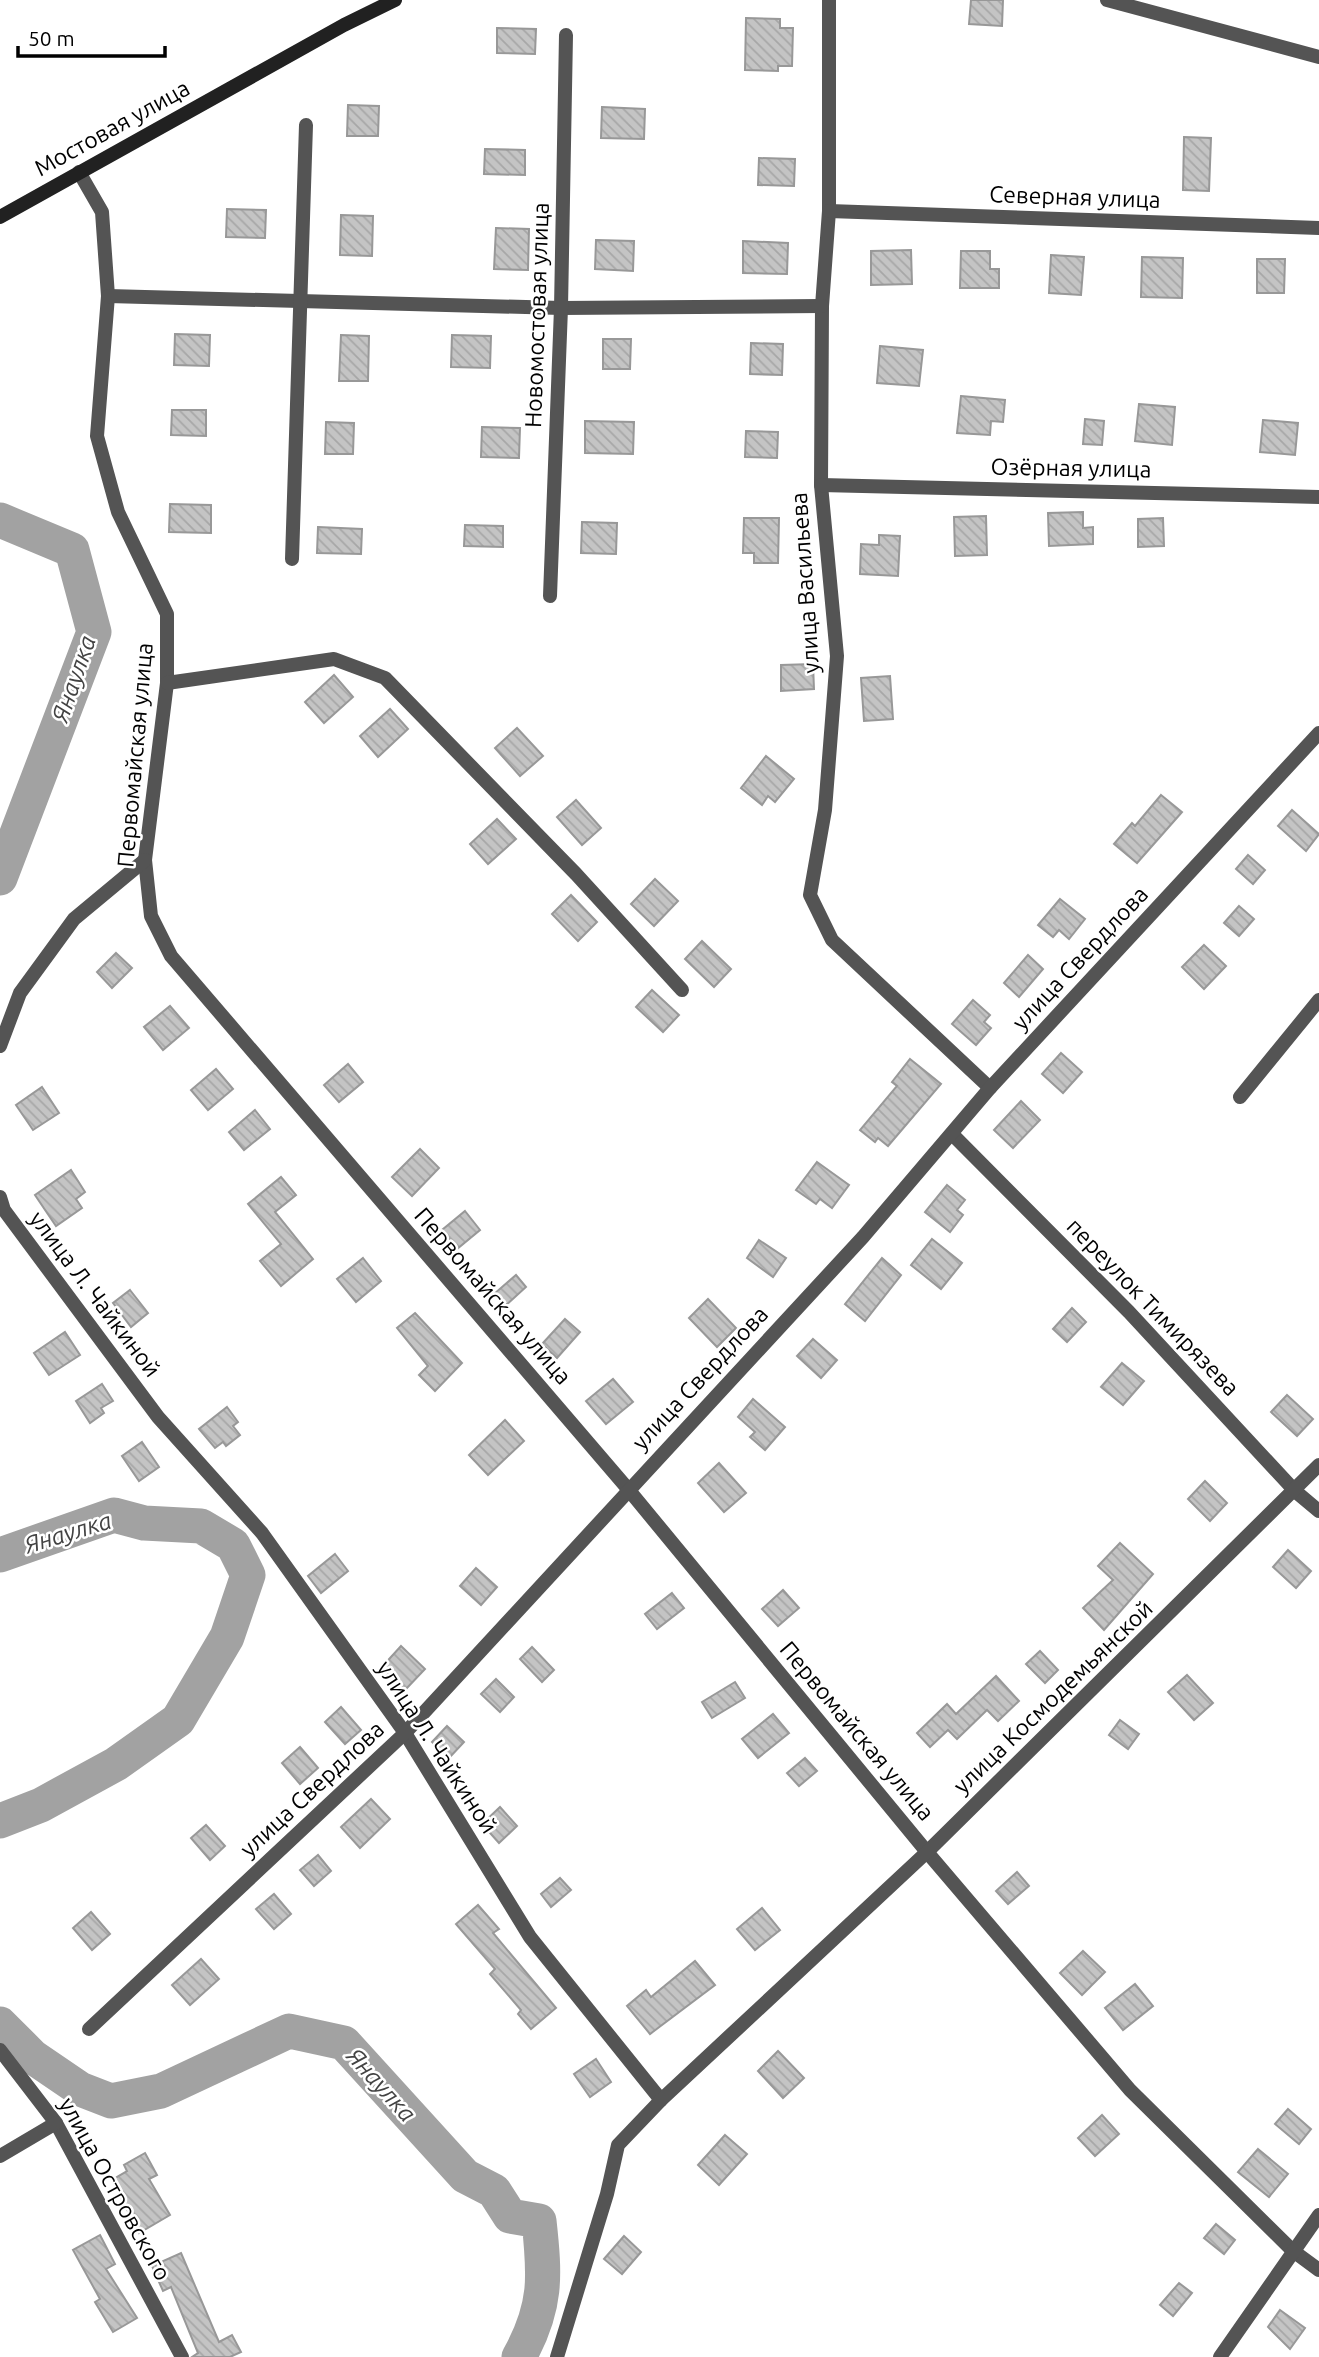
<svg xmlns="http://www.w3.org/2000/svg" width="1319" height="2357" font-family="Ubuntu,sans-serif">
  <defs>
    <pattern id="building-back-hatch" width="6" height="6" patternUnits="userSpaceOnUse" patternTransform="scale(1.75)"><rect width="6" height="6" fill="#c4c4c4"/><path d="M-1 5l2 2M0 0l6 6M5-1l2 2" fill="none" stroke="#a7a7a7"/></pattern>
  </defs>
  <rect width="100%" height="100%" fill="#fff"/>
  <g fill="none" stroke-linecap="round" stroke-linejoin="round">
    <g stroke="#a2a2a2" stroke-width="35">
      <path d="M 0,520 L 72,550 L 94,632 L 0,878"/>
      <path d="M 0,1555 L 114,1515 L 144,1523 L 201,1526 L 233,1545 L 248,1575 L 227,1637 L 178,1720 L 116,1764 L 41,1805 L 0,1821"/>
      <path d="M 0,2024 L 33,2057 L 80,2089 L 111,2101 L 161,2091 L 289,2031 L 344,2043 L 465,2176 L 494,2191 L 510,2216 L 539,2221 C 545,2276 547,2307 519,2357"/>
    </g>
  </g>
  <g fill="url(#building-back-hatch)" stroke="#989898" stroke-width="2">
    <path d="M 971,0 L 1003,0 L 1002,26 L 969,24 Z"/>
    <path d="M 746,18 L 780,19 L 780,28 L 793,28 L 792,66 L 778,66 L 778,71 L 745,70 Z"/>
    <path d="M 497,28 L 536,29 L 535,54 L 497,53 Z"/>
    <path d="M 348,105 L 379,106 L 378,136 L 347,136 Z"/>
    <path d="M 602,107 L 645,109 L 644,139 L 601,138 Z"/>
    <path d="M 1184,137 L 1211,138 L 1209,191 L 1183,190 Z"/>
    <path d="M 485,149 L 525,150 L 525,175 L 484,174 Z"/>
    <path d="M 759,158 L 795,159 L 794,186 L 758,185 Z"/>
    <path d="M 227,209 L 266,210 L 265,238 L 226,237 Z"/>
    <path d="M 341,215 L 373,216 L 372,256 L 340,255 Z"/>
    <path d="M 496,228 L 529,229 L 528,270 L 494,269 Z"/>
    <path d="M 596,240 L 634,241 L 633,271 L 595,269 Z"/>
    <path d="M 743,241 L 788,243 L 787,274 L 743,273 Z"/>
    <path d="M 911,250 L 912,284 L 871,285 L 871,251 Z"/>
    <path d="M 961,251 L 990,251 L 990,269 L 999,269 L 999,288 L 960,288 Z"/>
    <path d="M 1051,255 L 1084,257 L 1081,295 L 1049,293 Z"/>
    <path d="M 1142,257 L 1183,258 L 1182,298 L 1141,297 Z"/>
    <path d="M 1257,259 L 1285,259 L 1284,293 L 1257,293 Z"/>
    <path d="M 175,334 L 210,335 L 209,366 L 174,365 Z"/>
    <path d="M 341,335 L 369,336 L 368,381 L 339,381 Z"/>
    <path d="M 452,335 L 491,336 L 490,368 L 451,367 Z"/>
    <path d="M 603,339 L 631,339 L 630,369 L 603,369 Z"/>
    <path d="M 751,343 L 783,344 L 782,375 L 750,374 Z"/>
    <path d="M 880,346 L 923,350 L 919,386 L 877,383 Z"/>
    <path d="M 961,396 L 1005,400 L 1003,422 L 991,421 L 990,435 L 957,433 Z"/>
    <path d="M 1139,404 L 1175,407 L 1172,445 L 1135,441 Z"/>
    <path d="M 172,410 L 206,410 L 206,436 L 171,435 Z"/>
    <path d="M 1085,419 L 1104,421 L 1102,445 L 1083,444 Z"/>
    <path d="M 1263,420 L 1298,423 L 1295,455 L 1260,452 Z"/>
    <path d="M 585,421 L 634,422 L 633,454 L 585,453 Z"/>
    <path d="M 326,422 L 354,423 L 353,454 L 325,454 Z"/>
    <path d="M 482,427 L 520,428 L 519,458 L 481,457 Z"/>
    <path d="M 746,431 L 778,432 L 777,458 L 745,457 Z"/>
    <path d="M 170,504 L 211,505 L 211,533 L 169,532 Z"/>
    <path d="M 1083,512 L 1083,528 L 1093,527 L 1093,544 L 1049,546 L 1048,513 Z"/>
    <path d="M 986,516 L 987,555 L 955,556 L 954,517 Z"/>
    <path d="M 744,518 L 779,518 L 778,563 L 754,563 L 754,553 L 743,553 Z"/>
    <path d="M 1163,518 L 1164,546 L 1138,547 L 1138,519 Z"/>
    <path d="M 582,522 L 617,523 L 616,554 L 581,553 Z"/>
    <path d="M 465,525 L 503,526 L 503,547 L 464,546 Z"/>
    <path d="M 318,527 L 362,529 L 361,554 L 317,553 Z"/>
    <path d="M 879,535 L 900,536 L 898,576 L 860,574 L 861,544 L 879,545 Z"/>
    <path d="M 813,664 L 814,689 L 781,691 L 781,665 Z"/>
    <path d="M 334,675 L 353,697 L 324,723 L 305,702 Z"/>
    <path d="M 890,676 L 893,719 L 864,721 L 861,678 Z"/>
    <path d="M 390,709 L 408,729 L 378,757 L 360,736 Z"/>
    <path d="M 517,728 L 543,756 L 520,776 L 495,748 Z"/>
    <path d="M 766,756 L 794,779 L 775,802 L 768,796 L 762,805 L 741,788 Z"/>
    <path d="M 1161,795 L 1182,812 L 1137,863 L 1114,844 L 1132,823 L 1135,826 Z"/>
    <path d="M 576,800 L 601,828 L 582,845 L 557,817 Z"/>
    <path d="M 1292,810 L 1319,834 L 1306,851 L 1278,826 Z"/>
    <path d="M 497,819 L 516,839 L 488,864 L 470,844 Z"/>
    <path d="M 1248,855 L 1265,870 L 1253,884 L 1236,869 Z"/>
    <path d="M 655,879 L 678,901 L 654,926 L 631,904 Z"/>
    <path d="M 571,895 L 597,922 L 578,941 L 552,914 Z"/>
    <path d="M 1060,899 L 1085,919 L 1069,939 L 1059,930 L 1053,937 L 1038,925 Z"/>
    <path d="M 1239,906 L 1254,919 L 1239,936 L 1224,923 Z"/>
    <path d="M 702,941 L 731,969 L 714,987 L 685,959 Z"/>
    <path d="M 1204,945 L 1226,966 L 1204,989 L 1182,967 Z"/>
    <path d="M 116,953 L 132,968 L 112,988 L 97,972 Z"/>
    <path d="M 1028,955 L 1043,969 L 1019,997 L 1004,983 Z"/>
    <path d="M 652,990 L 679,1015 L 663,1032 L 636,1007 Z"/>
    <path d="M 973,1000 L 990,1015 L 984,1022 L 991,1028 L 976,1045 L 952,1024 Z"/>
    <path d="M 170,1006 L 189,1028 L 163,1050 L 144,1027 Z"/>
    <path d="M 1061,1053 L 1082,1072 L 1063,1093 L 1042,1074 Z"/>
    <path d="M 910,1059 L 941,1084 L 888,1146 L 878,1138 L 875,1142 L 860,1130 L 897,1086 L 892,1082 Z"/>
    <path d="M 348,1064 L 363,1082 L 339,1102 L 324,1085 Z"/>
    <path d="M 216,1069 L 233,1089 L 208,1110 L 191,1090 Z"/>
    <path d="M 42,1087 L 59,1113 L 33,1130 L 16,1105 Z"/>
    <path d="M 1021,1101 L 1040,1120 L 1013,1148 L 994,1130 Z"/>
    <path d="M 255,1110 L 270,1129 L 244,1150 L 229,1132 Z"/>
    <path d="M 420,1149 L 439,1168 L 412,1196 L 392,1177 Z"/>
    <path d="M 817,1162 L 849,1185 L 832,1208 L 820,1199 L 816,1204 L 796,1190 Z"/>
    <path d="M 71,1170 L 85,1192 L 76,1199 L 82,1208 L 56,1226 L 35,1195 Z"/>
    <path d="M 281,1177 L 296,1195 L 275,1212 L 313,1259 L 281,1286 L 260,1261 L 281,1244 L 248,1204 Z"/>
    <path d="M 947,1185 L 965,1200 L 957,1210 L 963,1215 L 950,1232 L 925,1212 Z"/>
    <path d="M 465,1211 L 480,1230 L 457,1249 L 442,1230 Z"/>
    <path d="M 932,1239 L 962,1263 L 941,1289 L 911,1265 Z"/>
    <path d="M 759,1240 L 786,1258 L 773,1277 L 747,1258 Z"/>
    <path d="M 363,1258 L 381,1281 L 356,1302 L 337,1279 Z"/>
    <path d="M 882,1258 L 901,1275 L 865,1321 L 845,1304 Z"/>
    <path d="M 516,1275 L 526,1287 L 505,1306 L 494,1294 Z"/>
    <path d="M 130,1290 L 148,1313 L 131,1327 L 113,1303 Z"/>
    <path d="M 708,1299 L 736,1328 L 717,1347 L 689,1318 Z"/>
    <path d="M 1072,1308 L 1086,1322 L 1067,1342 L 1053,1329 Z"/>
    <path d="M 415,1313 L 462,1363 L 435,1391 L 419,1375 L 428,1366 L 397,1328 Z"/>
    <path d="M 565,1319 L 580,1332 L 557,1358 L 542,1344 Z"/>
    <path d="M 65,1332 L 80,1355 L 49,1375 L 34,1353 Z"/>
    <path d="M 813,1339 L 837,1360 L 821,1378 L 797,1356 Z"/>
    <path d="M 1122,1363 L 1144,1381 L 1123,1405 L 1101,1387 Z"/>
    <path d="M 613,1379 L 633,1402 L 606,1424 L 586,1401 Z"/>
    <path d="M 102,1384 L 113,1401 L 101,1408 L 104,1413 L 90,1423 L 76,1401 Z"/>
    <path d="M 1287,1395 L 1313,1419 L 1297,1436 L 1271,1412 Z"/>
    <path d="M 753,1399 L 785,1427 L 765,1450 L 750,1437 L 755,1432 L 738,1417 Z"/>
    <path d="M 227,1407 L 238,1422 L 233,1426 L 240,1435 L 226,1446 L 223,1442 L 215,1448 L 199,1429 Z"/>
    <path d="M 505,1420 L 524,1441 L 488,1475 L 469,1455 Z"/>
    <path d="M 142,1442 L 159,1467 L 139,1481 L 122,1456 Z"/>
    <path d="M 719,1463 L 746,1493 L 724,1512 L 698,1483 Z"/>
    <path d="M 1205,1481 L 1227,1503 L 1210,1521 L 1188,1499 Z"/>
    <path d="M 1120,1543 L 1153,1574 L 1104,1630 L 1083,1608 L 1113,1580 L 1098,1566 Z"/>
    <path d="M 1288,1550 L 1311,1571 L 1296,1588 L 1273,1567 Z"/>
    <path d="M 335,1554 L 348,1571 L 321,1593 L 308,1576 Z"/>
    <path d="M 476,1568 L 497,1587 L 481,1605 L 460,1586 Z"/>
    <path d="M 783,1590 L 799,1608 L 778,1626 L 762,1609 Z"/>
    <path d="M 672,1593 L 684,1608 L 657,1629 L 645,1614 Z"/>
    <path d="M 401,1646 L 425,1669 L 405,1690 L 381,1668 Z"/>
    <path d="M 532,1647 L 554,1670 L 542,1682 L 520,1659 Z"/>
    <path d="M 1040,1651 L 1058,1670 L 1045,1683 L 1026,1664 Z"/>
    <path d="M 1187,1675 L 1213,1703 L 1194,1720 L 1168,1692 Z"/>
    <path d="M 996,1676 L 1019,1701 L 998,1721 L 987,1710 L 957,1739 L 948,1730 L 930,1747 L 917,1733 L 947,1704 L 956,1714 Z"/>
    <path d="M 496,1679 L 514,1697 L 500,1712 L 481,1694 Z"/>
    <path d="M 735,1682 L 745,1698 L 712,1718 L 702,1702 Z"/>
    <path d="M 341,1707 L 361,1730 L 345,1744 L 325,1722 Z"/>
    <path d="M 773,1714 L 789,1733 L 758,1758 L 742,1739 Z"/>
    <path d="M 1120,1720 L 1139,1734 L 1128,1749 L 1109,1735 Z"/>
    <path d="M 447,1726 L 464,1742 L 449,1758 L 432,1742 Z"/>
    <path d="M 300,1747 L 318,1768 L 300,1784 L 282,1763 Z"/>
    <path d="M 805,1758 L 817,1771 L 799,1786 L 787,1773 Z"/>
    <path d="M 371,1799 L 390,1819 L 360,1848 L 341,1827 Z"/>
    <path d="M 500,1807 L 517,1826 L 499,1843 L 482,1824 Z"/>
    <path d="M 206,1825 L 225,1846 L 210,1860 L 191,1838 Z"/>
    <path d="M 318,1855 L 331,1871 L 314,1886 L 300,1870 Z"/>
    <path d="M 1017,1872 L 1029,1886 L 1008,1904 L 996,1891 Z"/>
    <path d="M 560,1878 L 571,1890 L 551,1907 L 541,1894 Z"/>
    <path d="M 274,1894 L 291,1914 L 274,1929 L 256,1909 Z"/>
    <path d="M 478,1905 L 499,1929 L 493,1933 L 556,2008 L 531,2029 L 518,2014 L 521,2010 L 490,1974 L 495,1969 L 456,1924 Z"/>
    <path d="M 762,1908 L 780,1930 L 755,1950 L 737,1929 Z"/>
    <path d="M 91,1912 L 110,1934 L 92,1950 L 73,1928 Z"/>
    <path d="M 1083,1951 L 1105,1972 L 1082,1995 L 1060,1973 Z"/>
    <path d="M 201,1959 L 219,1979 L 190,2005 L 172,1985 Z"/>
    <path d="M 695,1961 L 715,1985 L 650,2034 L 627,2006 L 646,1990 L 651,1997 Z"/>
    <path d="M 1135,1984 L 1153,2006 L 1123,2030 L 1105,2008 Z"/>
    <path d="M 778,2051 L 804,2078 L 783,2098 L 758,2071 Z"/>
    <path d="M 596,2059 L 611,2082 L 590,2097 L 574,2074 Z"/>
    <path d="M 1288,2109 L 1311,2129 L 1299,2144 L 1275,2124 Z"/>
    <path d="M 1102,2115 L 1119,2134 L 1095,2156 L 1078,2138 Z"/>
    <path d="M 725,2135 L 747,2154 L 719,2185 L 698,2165 Z"/>
    <path d="M 1258,2149 L 1288,2174 L 1269,2197 L 1238,2172 Z"/>
    <path d="M 145,2153 L 157,2175 L 149,2179 L 170,2215 L 139,2233 L 112,2180 L 127,2171 L 124,2165 Z"/>
    <path d="M 1216,2224 L 1235,2240 L 1224,2254 L 1204,2238 Z"/>
    <path d="M 100,2235 L 115,2264 L 106,2269 L 137,2318 L 113,2332 L 95,2302 L 100,2299 L 73,2250 Z"/>
    <path d="M 624,2236 L 641,2252 L 622,2274 L 604,2259 Z"/>
    <path d="M 181,2253 L 219,2342 L 232,2335 L 241,2352 L 230,2357 L 192,2357 L 198,2353 L 171,2287 L 163,2291 L 152,2266 Z"/>
    <path d="M 1179,2283 L 1192,2293 L 1173,2316 L 1160,2305 Z"/>
    <path d="M 1280,2310 L 1305,2328 L 1290,2349 L 1268,2327 Z"/>
  </g>
  <g fill="none" stroke-linecap="round" stroke-linejoin="round">
    <g stroke="#545454" stroke-width="14">
      <path d="M 829,0 L 829,211 L 822,306 L 821,485 L 837,656 L 825,810 L 810,895 L 832,940 L 990,1088"/>
      <path d="M 1107,0 L 1319,57"/>
      <path d="M 79,172 L 102,212 L 108,296 L 97,436 L 118,512 L 167,614 L 167,683 L 145,860 L 151,916 L 171,956 L 628,1489 L 927,1852 L 1130,2090 L 1292,2250 L 1319,2270"/>
      <path d="M 829,211 L 1319,228"/>
      <path d="M 108,296 L 561,308 L 822,306"/>
      <path d="M 821,485 L 1319,497"/>
      <path d="M 292,559 L 306,125"/>
      <path d="M 550,596 L 561,308 L 566,35"/>
      <path d="M 167,683 L 334,659 L 385,678 L 576,874 L 682,990"/>
      <path d="M 0,1046 L 20,993 L 74,919 L 145,860"/>
      <path d="M 1240,1097 L 1319,1000"/>
      <path d="M 953,1135 L 1129,1312 L 1295,1491 L 1319,1511"/>
      <path d="M 0,1197 L 4,1210 L 158,1417 L 262,1533 L 405,1733 L 530,1937 L 661,2100"/>
      <path d="M 89,2029 L 405,1733 L 863,1237 L 990,1088 L 1319,733"/>
      <path d="M 0,2050 L 56,2123 L 182,2357"/>
      <path d="M 0,2156 L 56,2123"/>
      <path d="M 557,2357 L 607,2194 L 618,2145 L 661,2100 L 927,1852 L 1319,1465"/>
      <path d="M 1220,2357 L 1319,2215"/>
    </g>
    <path stroke="#212121" stroke-width="14" d="M 0,217 L 344,25 L 395,0"/>
  </g>
  <g text-anchor="middle" stroke-width="5" stroke-linejoin="round" paint-order="stroke">
    <g font-size="23" fill="#000" stroke="#fff">
      <text transform="translate(112 128) rotate(-29)" y="8">Мостовая улица</text>
      <text transform="translate(1075 197) rotate(2)" y="8">Северная улица</text>
      <text transform="translate(537 315) rotate(-88)" y="8">Новомостовая улица</text>
      <text transform="translate(1071 468) rotate(1)" y="8">Озёрная улица</text>
      <text transform="translate(805 583) rotate(-94)" y="8">улица Васильева</text>
      <text transform="translate(135 755) rotate(-85)" y="8">Первомайская улица</text>
      <text transform="translate(1080 958) rotate(-47)" y="8">улица Свердлова</text>
      <text transform="translate(95 1294) rotate(53)" y="8">улица Л. Чайкиной</text>
      <text transform="translate(493 1296) rotate(49)" y="8">Первомайская улица</text>
      <text transform="translate(1153 1307) rotate(46)" y="8">переулок Тимирязева</text>
      <text transform="translate(700 1378) rotate(-47)" y="8">улица Свердлова</text>
      <text transform="translate(1053 1697) rotate(-44)" y="8">улица Космодемьянской</text>
      <text transform="translate(857 1731) rotate(50)" y="8">Первомайская улица</text>
      <text transform="translate(437 1747) rotate(57)" y="8">улица Л. Чайкиной</text>
      <text transform="translate(312 1789) rotate(-43)" y="8">улица Свердлова</text>
      <text transform="translate(115 2189) rotate(61)" y="8">улица Островского</text>
    </g>
    <g font-size="24" font-style="italic" fill="#434343" stroke="#fff">
      <text transform="translate(74 679) rotate(-71)" y="8">Янаулка</text>
      <text transform="translate(68 1533) rotate(-17)" y="8">Янаулка</text>
      <text transform="translate(381 2085) rotate(48)" y="8">Янаулка</text>
    </g>
  </g>
  <path d="M18 46v10h147v-10" fill="none" stroke="#000000" stroke-width="3.5"/>
  <text x="28" y="46" font-size="21" fill="#000000" stroke="#ffffff" stroke-width="5" paint-order="stroke">50 m</text>
</svg>
